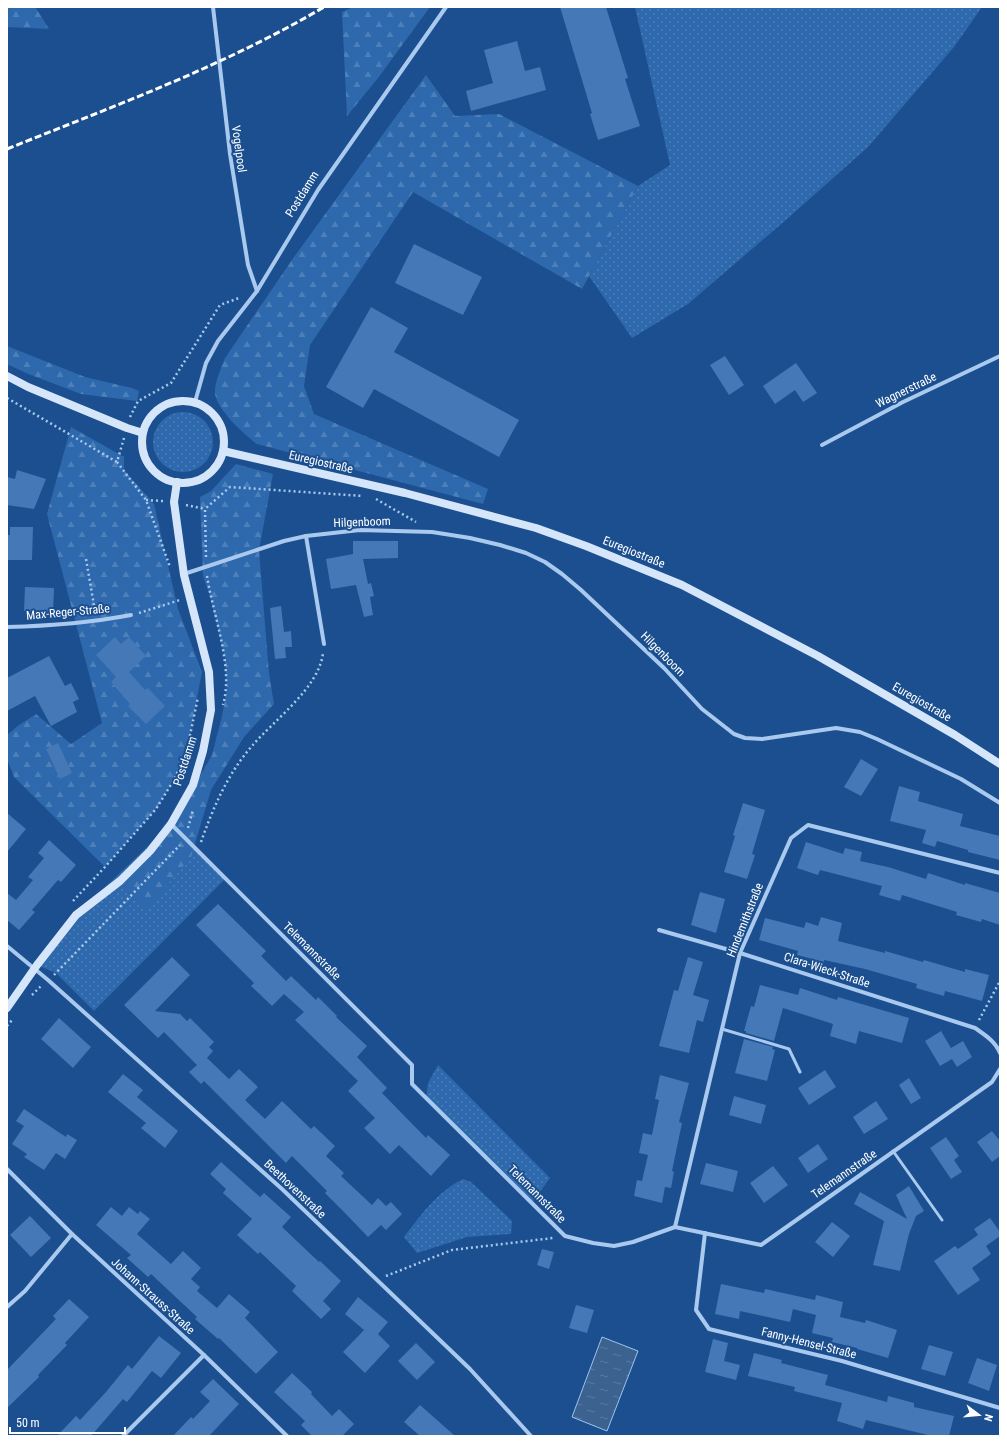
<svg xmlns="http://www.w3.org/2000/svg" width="1007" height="1443" font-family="'Roboto Condensed',sans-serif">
  <defs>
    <pattern id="green-dots" width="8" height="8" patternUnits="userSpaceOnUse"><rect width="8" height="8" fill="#2e69ad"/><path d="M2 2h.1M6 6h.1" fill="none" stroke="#4d80b9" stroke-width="1.8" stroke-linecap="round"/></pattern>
    <pattern id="forest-firs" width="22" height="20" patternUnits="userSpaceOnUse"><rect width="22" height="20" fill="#2e69ad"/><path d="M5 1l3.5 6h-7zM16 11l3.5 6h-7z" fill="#4d80b9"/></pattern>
    <pattern id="water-ripples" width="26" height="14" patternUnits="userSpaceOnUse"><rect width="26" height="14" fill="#3c6290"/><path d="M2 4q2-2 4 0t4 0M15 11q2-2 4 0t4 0" fill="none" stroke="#597aa1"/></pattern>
  </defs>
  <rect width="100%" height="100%" fill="#1b4f8f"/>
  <g fill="url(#green-dots)">
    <path d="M 635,7 L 982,7 L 954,47 L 868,147 L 787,219 L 688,304 L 632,338 L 589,276 L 638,186 L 670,165 Z"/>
    <circle cx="183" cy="442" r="30"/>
    <path d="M 171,824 L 226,878 L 94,1011 L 56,973 L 37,965 L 76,915 Z"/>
    <path d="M 438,1065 L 550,1178 L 532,1203 L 426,1098 L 428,1083 Z"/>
    <path d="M 463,1179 L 471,1182 L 512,1221 L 511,1234 L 467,1237 L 417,1253 L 404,1237 C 420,1216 438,1191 463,1179 Z"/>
  </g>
  <g fill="url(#forest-firs)">
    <path d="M 7,7 L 36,8 L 49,29 L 7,27 Z"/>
    <path d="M 353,7 L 430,7 L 378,78 L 347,116 L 342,12 Z"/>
    <path d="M 426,75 L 455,116 L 499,114 L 638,186 L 582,289 L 413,192 L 310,345 L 304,386 L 314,414 L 488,489 L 483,504 L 257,444 C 244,434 218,411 215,394 C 214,384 221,368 225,358 L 294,257 Z"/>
    <path d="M 7,346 L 85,377 L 132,388 L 139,391 L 137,401 L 81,394 L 26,373 L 7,364 Z"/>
    <path d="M 71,427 L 124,457 L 124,470 L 154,504 L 178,609 L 202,672 L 187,750 L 175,778 L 156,809 L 105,867 L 14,777 L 7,759 L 7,735 L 19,725 L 36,714 L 71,744 L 102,723 L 47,514 Z"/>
    <path d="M 236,464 L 273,474 L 259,550 L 269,673 L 274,704 L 244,737 L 211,790 L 191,857 L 147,909 L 117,879 L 173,823 L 212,755 L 222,716 L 227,689 L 225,658 L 210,596 L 203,576 L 200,497 L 211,491 Z"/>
  </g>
  <path fill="url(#water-ripples)" stroke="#9cc4f0" d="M 602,1337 L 638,1351 L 607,1431 L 572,1417 Z"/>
  <g fill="#4478b7">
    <path d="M 560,7 L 606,7 L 628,78 L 625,79 L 640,126 L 598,140 L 590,114 L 592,113 Z"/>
    <path d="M 517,41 L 525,71 L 540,67 L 546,90 L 471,111 L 466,91 L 493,83 L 484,50 Z"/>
    <path d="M 414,244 L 482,277 L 463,315 L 395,283 Z"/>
    <path d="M 371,307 L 408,328 L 394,352 L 519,420 L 499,457 L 374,389 L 363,408 L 326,387 Z"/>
    <path d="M 725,356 L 744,385 L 729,395 L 710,365 Z"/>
    <path d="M 796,363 L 817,393 L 803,402 L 795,390 L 775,404 L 763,386 Z"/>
    <path d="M 17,470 L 46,479 L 34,509 L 7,505 L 7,477 L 15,479 Z"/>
    <path d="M 10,527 L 33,527 L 32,560 L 7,560 L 7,535 L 10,535 Z"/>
    <path d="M 353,541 L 398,541 L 398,558 L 363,559 L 368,584 L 371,583 L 374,596 L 370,597 L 373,615 L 364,617 L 356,585 L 331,589 L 326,559 L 353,554 Z"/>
    <path d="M 25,587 L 54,588 L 53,613 L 24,611 Z"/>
    <path d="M 281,606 L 284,632 L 291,631 L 292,647 L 285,647 L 286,658 L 275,659 L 270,608 Z"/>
    <path d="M 115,637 L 121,644 L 129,637 L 146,656 L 129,672 L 145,690 L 148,688 L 165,706 L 146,724 L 128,706 L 130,704 L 111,682 L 116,677 L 96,655 Z"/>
    <path d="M 49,656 L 65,686 L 71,683 L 79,699 L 73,702 L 77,712 L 51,726 L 35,696 L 7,711 L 7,678 Z"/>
    <path d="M 58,743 L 72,773 L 60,779 L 46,749 Z"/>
    <path d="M 861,759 L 878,769 L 861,796 L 844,787 Z"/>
    <path d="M 899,786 L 920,792 L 918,801 L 963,814 L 960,826 L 1000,836 L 1000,860 L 968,852 L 968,850 L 937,841 L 935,847 L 922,843 L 926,830 L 890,821 Z"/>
    <path d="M 743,803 L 765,810 L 752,854 L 755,855 L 747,879 L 724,872 L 735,836 L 733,835 Z"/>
    <path d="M 7,813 L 26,829 L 7,852 Z"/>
    <path d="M 49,840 L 76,865 L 61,882 L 58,880 L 32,910 L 35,912 L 19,930 L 7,920 L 7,893 L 16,900 L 33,880 L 28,877 L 44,858 L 38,853 Z"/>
    <path d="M 806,842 L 843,854 L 845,848 L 862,852 L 860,861 L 888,867 L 926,879 L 928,873 L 965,885 L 965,883 L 1000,893 L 1000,925 L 982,919 L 981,922 L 956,915 L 957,912 L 902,895 L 900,901 L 879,895 L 882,886 L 820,870 L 818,875 L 797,868 Z"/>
    <path d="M 700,892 L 725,899 L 716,933 L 691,925 Z"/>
    <path d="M 218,904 L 266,951 L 261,956 L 286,981 L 291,976 L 316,1000 L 318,997 L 337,1016 L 336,1017 L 367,1046 L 357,1057 L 387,1088 L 382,1093 L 426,1138 L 428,1135 L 450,1155 L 431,1176 L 399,1145 L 390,1154 L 364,1128 L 375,1118 L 348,1091 L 358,1081 L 295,1020 L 304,1012 L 284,994 L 272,1006 L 251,986 L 254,983 L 196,925 Z"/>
    <path d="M 821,917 L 842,923 L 838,941 L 885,953 L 885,951 L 923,962 L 924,960 L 965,972 L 965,969 L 989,975 L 982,1001 L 945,991 L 944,996 L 916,988 L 917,984 L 865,969 L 824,960 L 824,962 L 797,955 L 798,951 L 759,940 L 765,918 L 804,928 L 806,922 L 818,926 Z"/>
    <path d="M 172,957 L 190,975 L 155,1011 L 180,1014 L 187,1021 L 190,1018 L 214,1042 L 209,1047 L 213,1051 L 207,1058 L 229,1079 L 239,1069 L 258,1087 L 245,1100 L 265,1119 L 282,1101 L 311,1129 L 314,1126 L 335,1146 L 326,1156 L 344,1173 L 341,1176 L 372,1205 L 378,1198 L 386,1206 L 391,1202 L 402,1214 L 386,1230 L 381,1225 L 368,1237 L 345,1213 L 325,1193 L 327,1191 L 292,1156 L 286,1163 L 204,1081 L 201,1084 L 189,1072 L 197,1065 L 164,1032 L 158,1038 L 124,1005 Z"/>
    <path d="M 688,957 L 703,962 L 693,995 L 709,1000 L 703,1022 L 697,1020 L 689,1053 L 659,1046 L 674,990 L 678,991 Z"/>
    <path d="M 760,985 L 798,995 L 800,988 L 837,1000 L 838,997 L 909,1018 L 902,1043 L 859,1031 L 856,1044 L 830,1036 L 833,1024 L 783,1008 L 774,1041 L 746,1033 L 746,1031 L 744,1031 L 751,1006 L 754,1007 Z"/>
    <path d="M 59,1018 L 91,1047 L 73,1068 L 41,1039 Z"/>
    <path d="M 941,1031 L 951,1048 L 963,1041 L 972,1057 L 957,1067 L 952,1059 L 940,1066 L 925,1041 Z"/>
    <path d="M 744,1039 L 773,1047 L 772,1049 L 775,1050 L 767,1081 L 735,1073 Z"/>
    <path d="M 825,1070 L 836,1087 L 809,1105 L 798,1088 Z"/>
    <path d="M 123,1074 L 143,1090 L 137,1097 L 178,1131 L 165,1148 L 141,1128 L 146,1123 L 108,1092 Z"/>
    <path d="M 660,1075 L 689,1083 L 679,1122 L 682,1123 L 672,1171 L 674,1172 L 671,1188 L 665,1187 L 662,1203 L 634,1196 L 637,1180 L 642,1181 L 648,1155 L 639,1153 L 643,1133 L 652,1135 L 659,1100 L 655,1099 Z"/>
    <path d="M 909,1078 L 921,1098 L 911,1104 L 899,1085 Z"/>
    <path d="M 734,1096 L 766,1105 L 761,1124 L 729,1115 Z"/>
    <path d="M 876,1101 L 888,1119 L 864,1134 L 853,1117 Z"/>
    <path d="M 24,1109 L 66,1137 L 67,1134 L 77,1140 L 65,1159 L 56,1153 L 44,1170 L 24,1157 L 27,1154 L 12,1144 L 24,1126 L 16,1121 Z"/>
    <path d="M 992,1131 L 1000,1141 L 1000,1156 L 992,1162 L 977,1142 Z"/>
    <path d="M 946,1137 L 959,1156 L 954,1160 L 962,1172 L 951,1179 L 930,1148 Z"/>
    <path d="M 818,1144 L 828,1159 L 808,1173 L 798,1158 Z"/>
    <path d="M 221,1162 L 260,1197 L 264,1193 L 291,1217 L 282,1227 L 319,1262 L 320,1261 L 341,1281 L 323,1301 L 331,1309 L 321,1319 L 292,1291 L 296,1286 L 260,1252 L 258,1254 L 237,1235 L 252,1219 L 223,1193 L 226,1189 L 210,1174 Z"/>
    <path d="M 706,1163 L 738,1171 L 733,1192 L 700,1184 Z"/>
    <path d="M 773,1166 L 788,1185 L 764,1203 L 750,1183 Z"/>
    <path d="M 909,1186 L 924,1211 L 916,1216 L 909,1234 L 900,1271 L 873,1265 L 884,1221 L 854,1204 L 860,1192 L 907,1219 L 896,1195 Z"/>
    <path d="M 111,1207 L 122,1216 L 129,1207 L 138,1214 L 140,1211 L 150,1219 L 137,1234 L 171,1264 L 183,1251 L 201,1268 L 191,1279 L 200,1287 L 197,1291 L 217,1308 L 229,1294 L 250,1312 L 245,1318 L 278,1352 L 256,1374 L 219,1338 L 218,1339 L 195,1319 L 197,1317 L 151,1274 L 148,1277 L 127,1258 L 131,1255 L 96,1225 Z"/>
    <path d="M 30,1216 L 51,1238 L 31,1257 L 10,1235 Z"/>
    <path d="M 990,1218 L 1000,1232 L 1000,1236 L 986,1246 L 991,1254 L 972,1268 L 980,1280 L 958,1295 L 934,1261 L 955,1246 L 958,1249 L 978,1235 L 974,1229 Z"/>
    <path d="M 832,1222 L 850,1236 L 833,1257 L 815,1242 Z"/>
    <path d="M 542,1249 L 554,1252 L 549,1269 L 537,1265 Z"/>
    <path d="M 721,1284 L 764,1293 L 765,1289 L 815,1300 L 816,1295 L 843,1302 L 840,1317 L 865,1323 L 866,1320 L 897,1330 L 888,1358 L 857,1349 L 857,1348 L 832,1342 L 833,1338 L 812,1333 L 816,1315 L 793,1309 L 790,1322 L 740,1311 L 739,1319 L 715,1314 Z"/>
    <path d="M 358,1297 L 388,1322 L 378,1334 L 390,1346 L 365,1373 L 343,1352 L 364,1330 L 345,1314 Z"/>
    <path d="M 69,1299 L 89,1317 L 65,1343 L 67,1345 L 38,1375 L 39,1377 L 7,1408 L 7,1370 L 56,1319 L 53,1316 Z"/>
    <path d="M 576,1305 L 594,1310 L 587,1333 L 569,1328 Z"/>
    <path d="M 159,1336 L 181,1353 L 161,1378 L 152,1371 L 127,1402 L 123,1399 L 91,1436 L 57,1436 L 76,1416 L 80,1420 L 106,1392 L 128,1365 L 132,1369 Z"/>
    <path d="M 713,1339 L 728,1343 L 724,1361 L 740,1365 L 736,1380 L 705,1372 Z"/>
    <path d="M 416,1343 L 435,1362 L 417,1380 L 398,1361 Z"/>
    <path d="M 929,1345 L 953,1352 L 945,1376 L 921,1369 Z"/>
    <path d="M 754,1353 L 782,1360 L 781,1363 L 828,1375 L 825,1385 L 887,1402 L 888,1396 L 914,1403 L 914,1407 L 954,1416 L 949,1436 L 932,1436 L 866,1420 L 863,1429 L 837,1421 L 842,1403 L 794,1391 L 795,1387 L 748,1376 Z"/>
    <path d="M 977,1358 L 997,1365 L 989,1391 L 968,1383 Z"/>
    <path d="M 292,1373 L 312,1392 L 311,1394 L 332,1416 L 339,1409 L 354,1424 L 342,1436 L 312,1436 L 301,1425 L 305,1421 L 274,1392 Z"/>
    <path d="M 213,1379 L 239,1404 L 209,1436 L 173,1436 L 191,1417 L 193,1419 L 210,1401 L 200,1392 Z"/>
    <path d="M 420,1405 L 455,1436 L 420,1436 L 404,1422 Z"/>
  </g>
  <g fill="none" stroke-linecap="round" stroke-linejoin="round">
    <g stroke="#a9c9ee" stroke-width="2.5" stroke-dasharray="2 3" stroke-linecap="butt">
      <path d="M 7,398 L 117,462"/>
      <path d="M 130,417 L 138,401 L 171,383 L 220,305 L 239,298"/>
      <path d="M 124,438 L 117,462 L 146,500 L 170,567"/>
      <path d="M 376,499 L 416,522"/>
      <path d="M 146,500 L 163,501"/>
      <path d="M 186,505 L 205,509"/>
      <path d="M 206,557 L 205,509 L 230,487 L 363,496"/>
      <path d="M 86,559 L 95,611"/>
      <path d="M 207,576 C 213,615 234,667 223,705"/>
      <path d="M 139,613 L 180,600"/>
      <path d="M 188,828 L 193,810"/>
      <path d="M 201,842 C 213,808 228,773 252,746 C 274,720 319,688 323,653"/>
      <path d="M 73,901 L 105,867 L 156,809 L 175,778 L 187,750 L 198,697"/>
      <path d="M 54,975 L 180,845"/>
      <path d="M 32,995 L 41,986"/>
      <path d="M 979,1020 L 1000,981"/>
      <path d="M 7,1026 L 13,1019"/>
      <path d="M 386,1276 L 452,1250 L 553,1238"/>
    </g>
    <g stroke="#a9c9ee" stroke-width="3">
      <path d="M 722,1029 L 789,1049 L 800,1072"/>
      <path d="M 893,1151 L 942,1220"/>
    </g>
    <g stroke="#a9c9ee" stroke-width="4">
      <path d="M 213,7 L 230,154 L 248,265 L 257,291"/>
      <path d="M 195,402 L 206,363 L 218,341 L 257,291 L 318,190 L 446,7"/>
      <path d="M 822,445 L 903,402 L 1000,356"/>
      <path d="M 306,536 L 360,530 L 432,532 L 470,538 L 500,545 L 526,553 L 545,562 L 562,574 L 581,590 L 664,668 L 702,709 L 734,734 L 745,738 L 762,739 L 836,728 L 860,732 L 877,739 L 961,779 L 1000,803"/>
      <path d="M 184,574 L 284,541 L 306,536 L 324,644"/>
      <path d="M 7,627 C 50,626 89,623 131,615"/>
      <path d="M 171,824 L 412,1065 L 412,1084 L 565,1236 L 593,1243 L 614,1246 L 633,1242 L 675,1227 L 761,1245 L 992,1082 L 1000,1069"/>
      <path d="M 659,930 L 740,953 L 975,1028 C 985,1035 995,1041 1000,1053"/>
      <path d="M 7,946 L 48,980 L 282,1189 L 470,1369 L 531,1436"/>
      <path d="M 7,1169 L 72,1234 L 204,1355 L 287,1436"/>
      <path d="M 675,1227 L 740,953 L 791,838 L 808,825 L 1000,873"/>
      <path d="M 705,1233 L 696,1310 L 709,1329 L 842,1361 L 1000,1408"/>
      <path d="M 7,1307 L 25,1291 L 72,1234"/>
      <path d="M 123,1436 L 204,1355"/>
    </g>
    <g stroke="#d6e6fa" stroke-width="8">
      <path d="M 7,376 L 28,387 L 127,428 L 143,433"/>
      <circle cx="183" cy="442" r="41"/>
      <path d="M 223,451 L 405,493 L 536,528 L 586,546 L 682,585 L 818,656 L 955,735 L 1000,764"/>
      <path d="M 7,1008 L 37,965 L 76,915 L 120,881 L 150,851 L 171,824 L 193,785 L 203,751 L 211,710 L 209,672 L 184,575 L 174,502 L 177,482"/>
    </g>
    <path stroke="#fff" stroke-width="3" stroke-dasharray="7 3" stroke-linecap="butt" d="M 7,149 C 114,106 224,66 324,7"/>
  </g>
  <g text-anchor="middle" stroke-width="4" stroke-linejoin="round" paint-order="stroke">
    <g font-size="12" fill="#fff" stroke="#1b4f8f">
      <text transform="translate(239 149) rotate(82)" y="4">Vogelpool</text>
      <text transform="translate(302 194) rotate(-58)" y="4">Postdamm</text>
      <text transform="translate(906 390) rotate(-26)" y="4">Wagnerstraße</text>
      <text transform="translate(321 462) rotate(13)" y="4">Euregiostraße</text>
      <text transform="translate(362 522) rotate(-2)" y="4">Hilgenboom</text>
      <text transform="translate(634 552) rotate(22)" y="4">Euregiostraße</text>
      <text transform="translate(68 612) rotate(-5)" y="4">Max-Reger-Straße</text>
      <text transform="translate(663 654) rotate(45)" y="4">Hilgenboom</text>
      <text transform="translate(922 702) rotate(30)" y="4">Euregiostraße</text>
      <text transform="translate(185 761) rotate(-72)" y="4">Postdamm</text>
      <text transform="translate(745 920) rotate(-68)" y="4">Hindemithstraße</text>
      <text transform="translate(312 951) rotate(45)" y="4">Telemannstraße</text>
      <text transform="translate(827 970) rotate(18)" y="4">Clara-Wieck-Straße</text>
      <text transform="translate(844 1174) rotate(-35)" y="4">Telemannstraße</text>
      <text transform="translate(295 1189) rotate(43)" y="4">Beethovenstraße</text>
      <text transform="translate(537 1194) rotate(45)" y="4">Telemannstraße</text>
      <text transform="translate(153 1296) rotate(42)" y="4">Johann-Strauss-Straße</text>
      <text transform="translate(809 1343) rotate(14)" y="4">Fanny-Hensel-Straße</text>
    </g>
  </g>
  <rect width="1007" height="1443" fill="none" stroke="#ffffff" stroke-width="16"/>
  <g transform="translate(979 1415) rotate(106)" stroke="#1b4f8f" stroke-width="3" paint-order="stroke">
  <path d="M0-3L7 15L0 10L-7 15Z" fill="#ffffff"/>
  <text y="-6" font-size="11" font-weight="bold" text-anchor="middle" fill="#ffffff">N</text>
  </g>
  <path d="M10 1427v6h115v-6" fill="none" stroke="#ffffff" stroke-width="2"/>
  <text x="16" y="1427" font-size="12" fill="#ffffff" stroke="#1b4f8f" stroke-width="3" paint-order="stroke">50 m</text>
</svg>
